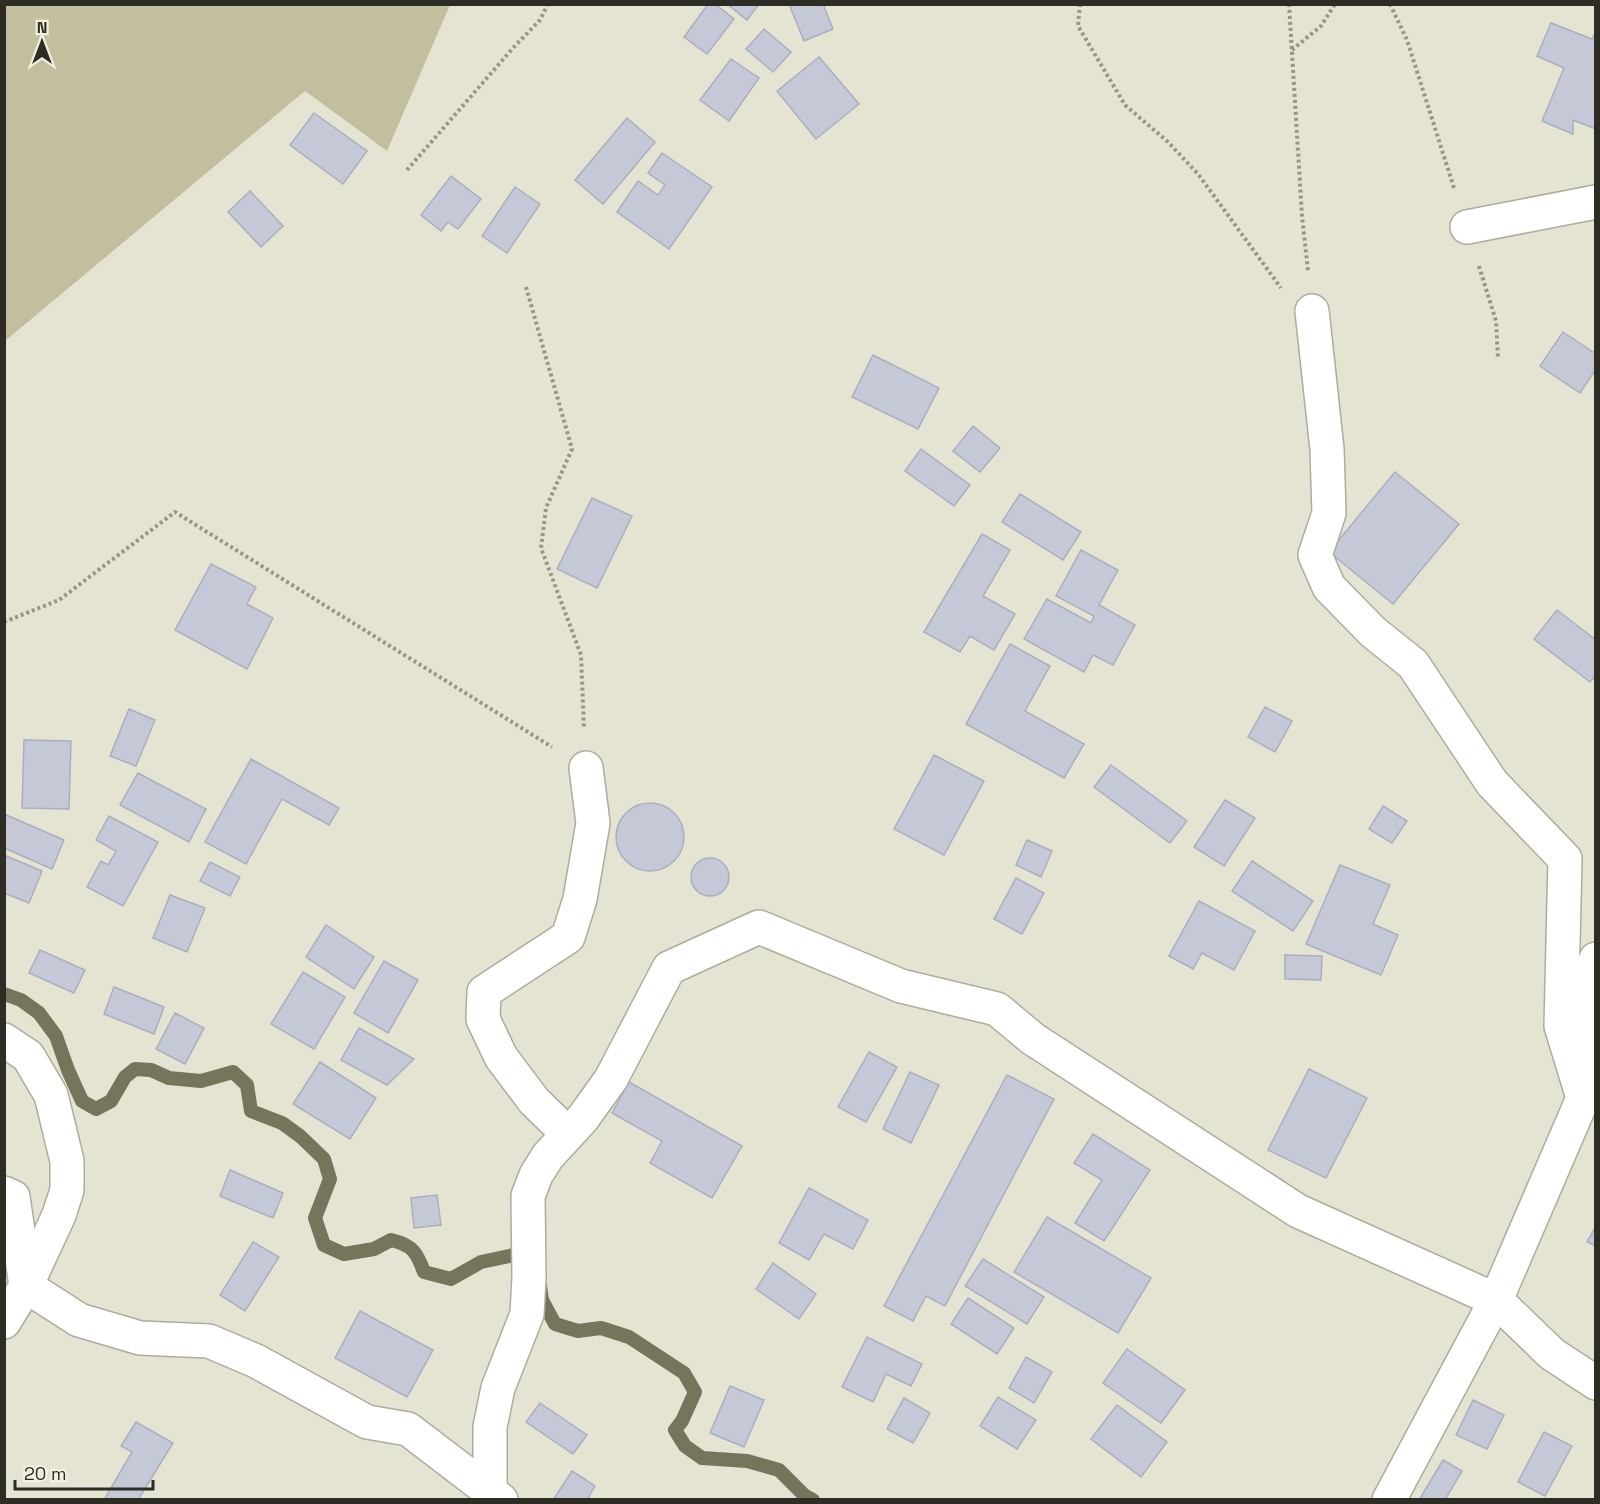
<svg xmlns="http://www.w3.org/2000/svg" width="1600" height="1504" font-family="'Space Grotesk',sans-serif">
  <rect width="100%" height="100%" fill="#e5e3d2"/>
  <path fill="#c3be9e" d="M 5,4 L 450,4 L 450,5 L 387,151 L 305,91 L 5,341 Z"/>
  <g fill="none" stroke-linecap="round" stroke-linejoin="round">
    <g stroke="#77745c" stroke-width="14">
      <path d="M 4,994 L 21,1000 L 39,1013 L 56,1036 L 68,1070 L 82,1101 L 96,1109 L 111,1101 L 125,1077 L 135,1069 L 151,1070 L 169,1078 L 201,1081 L 233,1072 L 247,1085 L 251,1111 L 282,1123 L 300,1136 L 324,1159 L 330,1179 L 315,1218 L 324,1245 L 344,1254 L 374,1249 L 391,1240 C 413,1245 417,1253 424,1272 L 451,1279 L 481,1262 L 528,1252 L 528,1254"/>
      <path d="M 540,1286 L 542,1300 L 555,1324 L 578,1331 L 601,1328 L 629,1337 L 684,1373 L 695,1392 L 682,1421 L 675,1430 L 685,1446 L 702,1458 L 747,1461 L 779,1470 L 804,1495 L 813,1500"/>
    </g>
  </g>
  <g fill="#c4c8d7" stroke="#aaafbe" stroke-width="1.5">
    <path d="M 708,4 L 715,4 L 734,19 L 707,54 L 684,37 Z"/>
    <path d="M 727,4 L 759,4 L 747,20 Z"/>
    <path d="M 789,4 L 823,4 L 833,29 L 804,41 Z"/>
    <path d="M 1551,23 L 1592,39 L 1596,31 L 1596,129 L 1573,120 L 1573,134 L 1542,121 L 1564,68 L 1537,56 Z"/>
    <path d="M 764,29 L 791,52 L 773,72 L 746,49 Z"/>
    <path d="M 819,57 L 859,104 L 816,139 L 777,91 Z"/>
    <path d="M 731,59 L 759,78 L 729,121 L 700,100 Z"/>
    <path d="M 314,113 L 367,151 L 343,184 L 290,145 Z"/>
    <path d="M 627,118 L 655,142 L 603,204 L 575,180 Z"/>
    <path d="M 662,153 L 712,187 L 669,249 L 617,212 L 638,181 L 658,195 L 665,185 L 648,173 Z"/>
    <path d="M 451,176 L 481,199 L 458,229 L 448,222 L 441,231 L 421,215 Z"/>
    <path d="M 515,187 L 540,204 L 507,253 L 482,236 Z"/>
    <path d="M 250,191 L 283,226 L 261,247 L 228,212 Z"/>
    <path d="M 1563,332 L 1596,354 L 1596,369 L 1580,393 L 1540,366 Z"/>
    <path d="M 873,355 L 939,388 L 918,429 L 852,397 Z"/>
    <path d="M 973,426 L 1000,448 L 980,472 L 953,451 Z"/>
    <path d="M 921,449 L 970,485 L 954,506 L 905,471 Z"/>
    <path d="M 1395,472 L 1459,524 L 1393,604 L 1329,552 Z"/>
    <path d="M 1020,494 L 1081,532 L 1063,560 L 1002,522 Z"/>
    <path d="M 592,498 L 632,516 L 597,588 L 557,569 Z"/>
    <path d="M 982,534 L 1010,550 L 983,596 L 1015,614 L 994,650 L 970,636 L 960,652 L 924,632 Z"/>
    <path d="M 1081,550 L 1118,570 L 1099,605 L 1135,625 L 1113,665 L 1093,655 L 1084,672 L 1024,639 L 1047,599 L 1091,623 L 1094,616 L 1056,596 Z"/>
    <path d="M 211,564 L 256,587 L 247,604 L 273,618 L 247,669 L 175,630 Z"/>
    <path d="M 1557,610 L 1596,640 L 1596,675 L 1590,682 L 1534,639 Z"/>
    <path d="M 1010,644 L 1050,666 L 1025,711 L 1084,744 L 1064,778 L 966,724 Z"/>
    <path d="M 1265,707 L 1292,721 L 1275,752 L 1248,737 Z"/>
    <path d="M 129,709 L 155,720 L 136,766 L 110,756 Z"/>
    <path d="M 24,740 L 71,741 L 69,809 L 22,808 Z"/>
    <path d="M 934,755 L 984,781 L 944,855 L 894,829 Z"/>
    <path d="M 251,759 L 339,808 L 329,825 L 282,799 L 246,864 L 205,842 Z"/>
    <path d="M 1111,765 L 1187,821 L 1170,843 L 1094,787 Z"/>
    <path d="M 138,773 L 206,809 L 189,842 L 120,805 Z"/>
    <path d="M 1225,800 L 1255,818 L 1224,866 L 1194,847 Z"/>
    <circle cx="650" cy="837" r="34"/>
    <path d="M 1383,806 L 1407,821 L 1392,843 L 1369,829 Z"/>
    <path d="M 4,814 L 64,840 L 52,869 L 4,848 Z"/>
    <path d="M 109,816 L 158,842 L 123,906 L 87,887 L 101,861 L 108,865 L 116,851 L 96,840 Z"/>
    <path d="M 1027,840 L 1052,851 L 1041,877 L 1016,865 Z"/>
    <path d="M 4,855 L 42,871 L 29,903 L 4,893 Z"/>
    <circle cx="710" cy="877" r="19"/>
    <path d="M 1252,861 L 1313,901 L 1293,931 L 1232,891 Z"/>
    <path d="M 210,862 L 240,877 L 230,896 L 200,881 Z"/>
    <path d="M 1340,865 L 1390,885 L 1373,924 L 1398,935 L 1381,975 L 1306,944 Z"/>
    <path d="M 1016,878 L 1044,893 L 1022,934 L 994,919 Z"/>
    <path d="M 170,895 L 205,908 L 187,952 L 153,938 Z"/>
    <path d="M 1199,901 L 1255,931 L 1234,970 L 1202,953 L 1193,969 L 1169,956 Z"/>
    <path d="M 326,925 L 374,957 L 354,989 L 306,957 Z"/>
    <path d="M 40,950 L 85,970 L 74,993 L 29,973 Z"/>
    <path d="M 1285,955 L 1322,956 L 1321,980 L 1285,979 Z"/>
    <path d="M 384,961 L 418,980 L 388,1033 L 354,1013 Z"/>
    <path d="M 303,972 L 345,997 L 314,1049 L 271,1024 Z"/>
    <path d="M 114,987 L 164,1007 L 154,1034 L 104,1014 Z"/>
    <path d="M 175,1013 L 204,1028 L 185,1064 L 156,1049 Z"/>
    <path d="M 359,1028 L 414,1059 L 387,1085 L 341,1060 Z"/>
    <path d="M 869,1052 L 897,1067 L 866,1122 L 838,1107 Z"/>
    <path d="M 320,1062 L 376,1098 L 350,1139 L 293,1104 Z"/>
    <path d="M 1309,1069 L 1367,1098 L 1326,1178 L 1268,1150 Z"/>
    <path d="M 910,1072 L 939,1085 L 911,1143 L 883,1129 Z"/>
    <path d="M 1007,1075 L 1054,1099 L 945,1306 L 926,1296 L 913,1321 L 884,1306 Z"/>
    <path d="M 629,1082 L 742,1146 L 712,1198 L 650,1163 L 662,1141 L 612,1113 Z"/>
    <path d="M 1093,1134 L 1150,1170 L 1104,1241 L 1075,1223 L 1102,1180 L 1074,1163 Z"/>
    <path d="M 230,1170 L 283,1193 L 273,1218 L 220,1196 Z"/>
    <path d="M 809,1188 L 868,1220 L 853,1249 L 824,1234 L 809,1260 L 779,1243 Z"/>
    <path d="M 437,1195 L 441,1225 L 414,1228 L 411,1198 Z"/>
    <path d="M 1047,1217 L 1151,1278 L 1118,1333 L 1014,1272 Z"/>
    <path d="M 1596,1226 L 1596,1246 L 1587,1242 Z"/>
    <path d="M 253,1242 L 279,1257 L 245,1311 L 220,1295 Z"/>
    <path d="M 983,1259 L 1044,1297 L 1027,1324 L 965,1286 Z"/>
    <path d="M 773,1263 L 816,1294 L 799,1319 L 756,1289 Z"/>
    <path d="M 968,1298 L 1014,1328 L 997,1354 L 951,1324 Z"/>
    <path d="M 360,1311 L 433,1350 L 407,1397 L 335,1358 Z"/>
    <path d="M 867,1337 L 922,1364 L 911,1386 L 886,1374 L 873,1402 L 842,1387 Z"/>
    <path d="M 1127,1349 L 1185,1390 L 1161,1423 L 1103,1383 Z"/>
    <path d="M 1026,1357 L 1052,1372 L 1034,1403 L 1009,1388 Z"/>
    <path d="M 730,1386 L 764,1400 L 744,1447 L 710,1433 Z"/>
    <path d="M 998,1397 L 1036,1420 L 1017,1449 L 980,1426 Z"/>
    <path d="M 904,1398 L 930,1413 L 913,1443 L 887,1429 Z"/>
    <path d="M 1473,1400 L 1504,1415 L 1487,1449 L 1456,1435 Z"/>
    <path d="M 540,1403 L 587,1435 L 573,1454 L 526,1422 Z"/>
    <path d="M 1117,1405 L 1167,1442 L 1141,1477 L 1091,1439 Z"/>
    <path d="M 136,1422 L 173,1443 L 138,1500 L 104,1500 L 132,1452 L 121,1446 Z"/>
    <path d="M 1544,1432 L 1572,1446 L 1545,1496 L 1518,1482 Z"/>
    <path d="M 1443,1460 L 1462,1471 L 1445,1500 L 1419,1500 Z"/>
    <path d="M 572,1471 L 595,1486 L 587,1500 L 553,1500 Z"/>
  </g>
  <g fill="none" stroke-linecap="round" stroke-linejoin="round">
    <g stroke="#aeac9c" stroke-width="36">
      <g id="minor">
        <path d="M 1467,227 L 1596,202"/>
        <path d="M 1312,311 L 1327,449 L 1329,513 L 1315,555 L 1329,587 L 1373,632 L 1413,664 L 1492,783 L 1565,859 L 1561,1026 L 1583,1098"/>
        <path d="M 4,1040 L 28,1056 L 51,1095 L 67,1161 L 67,1190 L 59,1215 L 26,1286 L 4,1322"/>
        <path d="M 568,1134 L 534,1101 L 501,1057 L 483,1019 L 484,992 L 568,937 L 580,899 L 593,823 L 586,768"/>
        <path d="M 4,1193 L 13,1197 L 26,1286 L 79,1320 L 140,1338 L 209,1341 L 256,1361 L 367,1422 L 408,1429 L 501,1500"/>
        <path d="M 490,1490 L 490,1427 L 498,1388 L 527,1314 L 529,1278 L 528,1196 L 536,1175 L 548,1156 L 583,1118 L 611,1079 L 669,968 L 759,927 L 901,986 L 997,1009 L 1033,1039 L 1298,1211 L 1496,1300 L 1552,1354 L 1596,1383"/>
        <path d="M 1389,1500 L 1496,1300 L 1583,1098 L 1592,970 L 1596,959"/>
      </g>
    </g>
    <g stroke="#989689" stroke-width="4" stroke-dasharray="3 3" stroke-linecap="butt">
      <path d="M 1080,4 L 1078,26 L 1125,105 L 1168,142 L 1198,174 L 1281,288"/>
      <path d="M 1289,4 L 1302,216 L 1308,271"/>
      <path d="M 1390,4 L 1407,40 L 1454,188"/>
      <path d="M 1292,50 L 1321,26 L 1335,4"/>
      <path d="M 407,170 L 513,48 L 540,20 L 548,4"/>
      <path d="M 1479,266 L 1496,321 L 1498,359"/>
      <path d="M 526,287 L 572,449 L 546,508 L 541,548 L 581,655 L 584,729"/>
      <path d="M 4,622 L 59,600 L 175,512 L 552,747"/>
    </g>
    <use href="#minor" stroke="#fff" stroke-width="33"/>
  </g>
  <rect width="1600" height="1504" fill="none" stroke="#2d2c25" stroke-width="12"/>
  <g transform="translate(42 42)" stroke="#f3f0df" stroke-width="4.5" paint-order="stroke">
  <path d="M0-4.5L10 22L0 15L-10 22Z" fill="#2d2c25"/>
  <text y="-9" font-size="16" font-weight="bold" text-anchor="middle" fill="#2d2c25">N</text>
  </g>
  <path d="M15 1480v9h138v-9" fill="none" stroke="#2d2c25" stroke-width="3"/>
  <text x="24" y="1480" font-size="18" fill="#2d2c25" stroke="#f3f0df" stroke-width="4.5" paint-order="stroke">20 m</text>
</svg>
